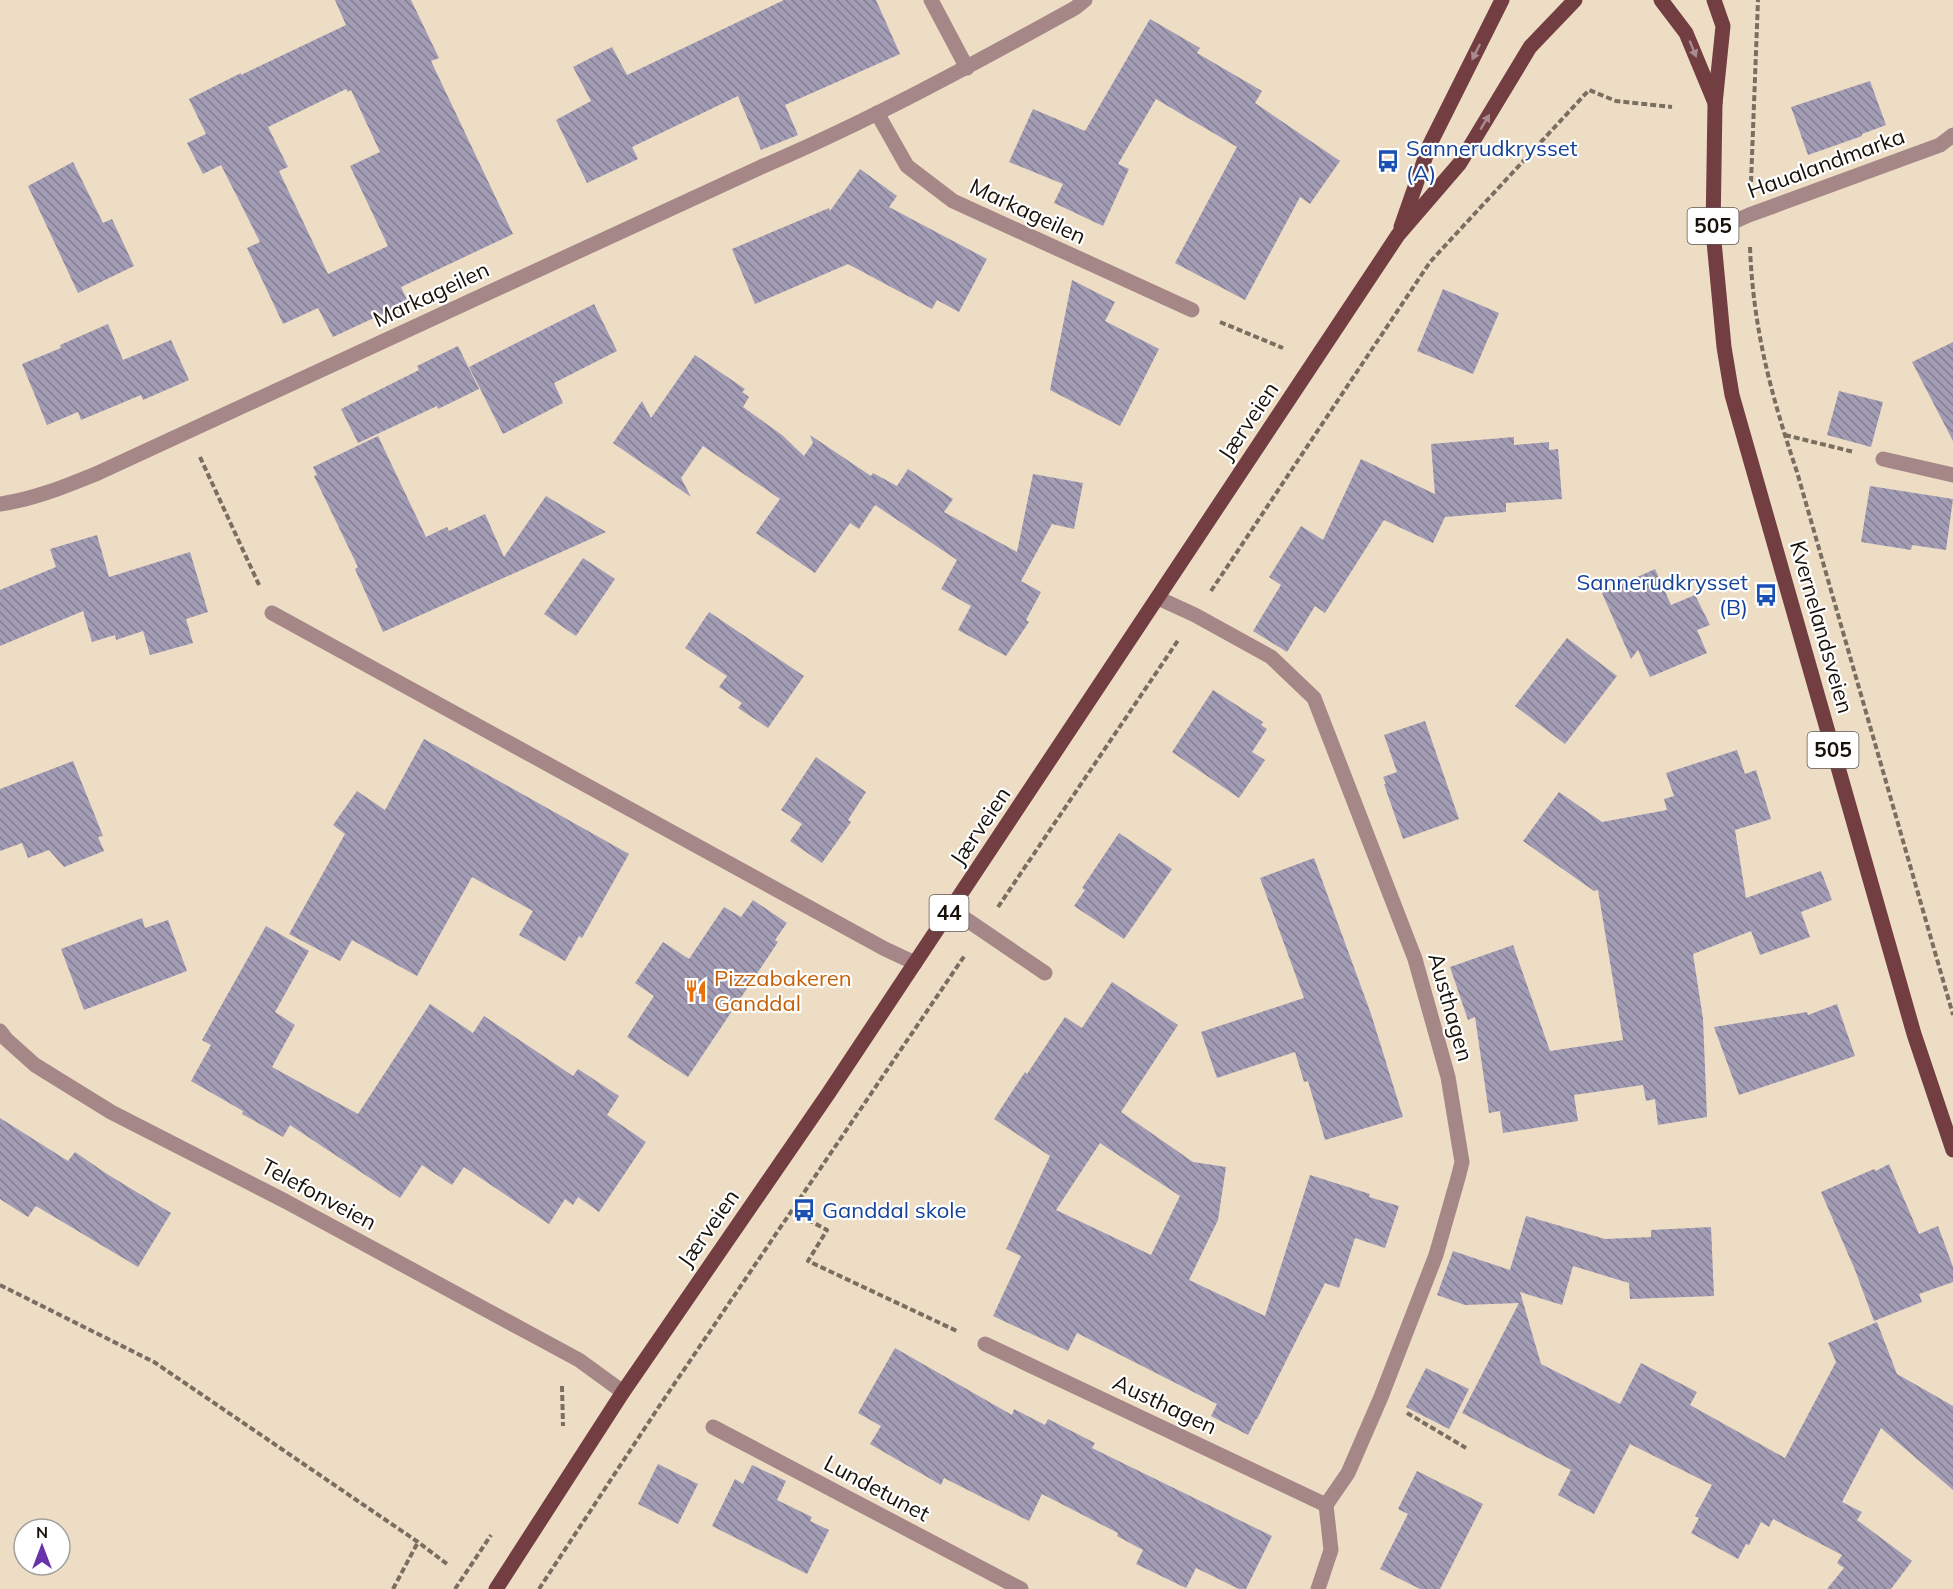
<svg xmlns="http://www.w3.org/2000/svg" width="1953" height="1589" font-family="Mulish,sans-serif">
  <defs>
    <pattern id="building-back-hatch" width="6" height="6" patternUnits="userSpaceOnUse" patternTransform="scale(1.5)"><rect width="6" height="6" fill="#a29cb5"/><path d="M-1 5l2 2M0 0l6 6M5-1l2 2" fill="none" stroke="#837e91"/></pattern>
  </defs>
  <rect width="100%" height="100%" fill="#eeddc5"/>
  <g fill="url(#building-back-hatch)" fill-rule="evenodd">
    <path d="M 335,0 L 411,0 L 439,58 L 431,61 L 513,234 L 401,287 L 408,302 L 333,337 L 318,308 L 283,324 L 247,248 L 260,242 L 221,165 L 203,174 L 187,143 L 206,134 L 189,99 L 241,73 L 241,75 L 346,25 ZM 346,89 L 348,92 L 351,90 L 380,152 L 350,166 L 388,246 L 328,274 L 279,171 L 288,167 L 268,127 Z"/>
    <path d="M 784,0 L 876,0 L 900,54 L 785,105 L 798,135 L 761,150 L 738,96 L 632,147 L 638,159 L 587,183 L 556,120 L 591,101 L 573,67 L 612,47 L 627,75 Z"/>
    <path d="M 1150,19 L 1200,48 L 1197,53 L 1262,91 L 1255,103 L 1340,161 L 1310,204 L 1300,197 L 1245,300 L 1175,263 L 1237,147 L 1156,99 L 1118,164 L 1129,169 L 1103,226 L 1054,203 L 1063,184 L 1009,162 L 1033,109 L 1085,131 Z"/>
    <path d="M 1870,81 L 1886,125 L 1862,134 L 1862,136 L 1808,155 L 1791,107 Z"/>
    <path d="M 73,162 L 103,223 L 112,219 L 134,266 L 78,293 L 28,186 Z"/>
    <path d="M 860,169 L 897,196 L 889,207 L 987,259 L 959,312 L 937,300 L 932,309 L 848,264 L 755,304 L 732,249 L 829,208 L 830,211 Z"/>
    <path d="M 1072,280 L 1115,302 L 1105,321 L 1159,349 L 1120,426 L 1050,390 Z"/>
    <path d="M 1443,289 L 1499,313 L 1473,374 L 1417,351 Z"/>
    <path d="M 594,304 L 617,351 L 554,383 L 563,403 L 503,434 L 469,367 Z"/>
    <path d="M 108,324 L 123,360 L 171,340 L 189,380 L 143,400 L 141,395 L 81,420 L 78,412 L 47,425 L 22,364 L 61,348 L 60,345 Z"/>
    <path d="M 1953,342 L 1953,441 L 1912,362 Z"/>
    <path d="M 458,346 L 479,389 L 438,409 L 437,406 L 358,443 L 341,409 L 419,370 L 417,366 Z"/>
    <path d="M 695,355 L 745,389 L 742,392 L 749,397 L 743,407 L 782,435 L 804,456 L 813,443 L 810,435 L 871,476 L 873,473 L 897,486 L 908,469 L 953,499 L 944,512 L 1017,552 L 1033,474 L 1083,483 L 1074,529 L 1052,524 L 1021,581 L 1041,592 L 1026,620 L 1029,622 L 1006,656 L 958,630 L 971,606 L 941,589 L 957,560 L 875,505 L 859,529 L 850,523 L 815,573 L 756,533 L 780,499 L 703,446 L 681,478 L 691,497 L 613,443 L 642,401 L 651,418 Z"/>
    <path d="M 1839,391 L 1883,402 L 1871,447 L 1827,435 Z"/>
    <path d="M 378,436 L 426,537 L 447,527 L 449,531 L 485,514 L 504,557 L 546,496 L 606,532 L 383,632 L 355,569 L 358,567 L 314,476 L 317,475 L 313,467 Z"/>
    <path d="M 1514,437 L 1514,445 L 1549,442 L 1549,450 L 1558,449 L 1562,499 L 1506,503 L 1506,512 L 1445,517 L 1433,543 L 1384,520 L 1325,613 L 1315,606 L 1287,652 L 1253,631 L 1281,585 L 1269,577 L 1301,526 L 1323,540 L 1361,459 L 1435,494 L 1431,444 Z"/>
    <path d="M 1870,486 L 1953,499 L 1946,550 L 1912,545 L 1911,550 L 1861,542 Z"/>
    <path d="M 97,535 L 109,577 L 190,552 L 208,612 L 186,619 L 193,643 L 150,655 L 143,631 L 116,640 L 115,635 L 92,642 L 83,611 L 0,646 L 0,590 L 56,567 L 50,549 Z"/>
    <path d="M 583,558 L 615,579 L 576,636 L 544,614 Z"/>
    <path d="M 1655,569 L 1671,605 L 1695,595 L 1710,625 L 1697,630 L 1707,653 L 1650,677 L 1638,650 L 1631,659 L 1602,593 Z"/>
    <path d="M 709,612 L 804,676 L 768,728 L 738,708 L 742,703 L 719,687 L 727,676 L 685,648 Z"/>
    <path d="M 1567,638 L 1617,676 L 1565,744 L 1515,706 Z"/>
    <path d="M 1213,690 L 1263,722 L 1261,725 L 1267,729 L 1252,752 L 1265,760 L 1239,798 L 1172,752 Z"/>
    <path d="M 1425,721 L 1459,819 L 1403,839 L 1384,784 L 1386,784 L 1383,777 L 1397,772 L 1384,735 Z"/>
    <path d="M 424,739 L 629,854 L 582,938 L 579,936 L 565,961 L 519,935 L 533,911 L 472,877 L 417,976 L 352,940 L 340,961 L 289,934 L 345,834 L 333,825 L 357,791 L 385,810 Z"/>
    <path d="M 1737,750 L 1745,774 L 1756,770 L 1771,819 L 1735,830 L 1746,898 L 1821,871 L 1832,900 L 1801,912 L 1810,937 L 1760,955 L 1751,931 L 1693,954 L 1703,1019 L 1707,1117 L 1658,1125 L 1655,1099 L 1646,1101 L 1643,1085 L 1574,1095 L 1578,1121 L 1503,1133 L 1500,1111 L 1489,1113 L 1475,1017 L 1468,1020 L 1450,967 L 1513,945 L 1550,1051 L 1623,1040 L 1598,890 L 1594,891 L 1523,841 L 1559,792 L 1602,822 L 1667,810 L 1664,799 L 1674,796 L 1666,773 Z"/>
    <path d="M 816,757 L 866,792 L 848,820 L 851,822 L 822,863 L 790,841 L 802,824 L 781,810 Z"/>
    <path d="M 73,761 L 103,836 L 98,837 L 104,851 L 64,867 L 49,850 L 28,858 L 22,843 L 0,851 L 0,789 Z"/>
    <path d="M 1119,833 L 1172,869 L 1124,939 L 1074,906 L 1085,890 L 1082,888 Z"/>
    <path d="M 1314,858 L 1371,1014 L 1403,1117 L 1325,1140 L 1308,1081 L 1304,1082 L 1295,1052 L 1217,1078 L 1201,1032 L 1304,998 L 1260,878 Z"/>
    <path d="M 753,900 L 787,923 L 775,940 L 778,942 L 688,1077 L 627,1037 L 654,996 L 635,983 L 663,942 L 689,959 L 724,907 L 741,917 Z"/>
    <path d="M 142,918 L 145,928 L 168,920 L 187,971 L 84,1010 L 61,949 Z"/>
    <path d="M 266,926 L 309,951 L 275,1012 L 295,1025 L 272,1067 L 358,1114 L 430,1004 L 473,1033 L 484,1016 L 573,1076 L 578,1069 L 619,1096 L 607,1115 L 646,1142 L 599,1212 L 578,1197 L 573,1205 L 565,1199 L 549,1224 L 464,1167 L 452,1185 L 422,1165 L 400,1198 L 290,1125 L 283,1137 L 242,1114 L 243,1111 L 191,1081 L 211,1045 L 202,1040 Z"/>
    <path d="M 1112,982 L 1178,1025 L 1121,1112 L 1193,1162 L 1226,1167 L 1218,1220 L 1189,1280 L 1265,1316 L 1310,1175 L 1370,1194 L 1369,1197 L 1399,1206 L 1385,1248 L 1355,1238 L 1339,1288 L 1325,1283 L 1257,1419 L 1256,1419 L 1248,1435 L 1211,1416 L 1217,1404 L 1077,1333 L 1068,1351 L 993,1316 L 1021,1256 L 1006,1249 L 1050,1156 L 994,1119 L 1025,1072 L 1027,1074 L 1065,1017 L 1082,1028 ZM 1100,1143 L 1180,1196 L 1151,1255 L 1056,1210 Z"/>
    <path d="M 1837,1004 L 1855,1056 L 1739,1095 L 1714,1027 L 1807,1012 L 1808,1015 Z"/>
    <path d="M 0,1118 L 68,1161 L 75,1152 L 107,1174 L 171,1213 L 138,1267 L 36,1206 L 28,1217 L 0,1199 Z"/>
    <path d="M 1889,1164 L 1919,1234 L 1938,1226 L 1953,1267 L 1953,1282 L 1919,1294 L 1922,1302 L 1874,1321 L 1855,1270 L 1821,1192 L 1874,1169 L 1876,1171 Z"/>
    <path d="M 1526,1216 L 1605,1239 L 1651,1237 L 1651,1230 L 1711,1227 L 1714,1296 L 1630,1299 L 1629,1283 L 1573,1266 L 1562,1305 L 1520,1292 L 1541,1364 L 1620,1404 L 1641,1363 L 1697,1392 L 1690,1405 L 1785,1458 L 1836,1362 L 1828,1343 L 1877,1322 L 1897,1374 L 1953,1406 L 1953,1490 L 1881,1428 L 1842,1502 L 1862,1512 L 1857,1520 L 1912,1561 L 1891,1589 L 1827,1589 L 1844,1568 L 1837,1563 L 1842,1555 L 1773,1519 L 1769,1527 L 1761,1522 L 1749,1545 L 1746,1544 L 1738,1559 L 1691,1533 L 1699,1518 L 1695,1516 L 1712,1485 L 1630,1444 L 1594,1514 L 1558,1495 L 1571,1470 L 1462,1413 L 1519,1303 L 1465,1305 L 1437,1295 L 1453,1251 L 1510,1270 Z"/>
    <path d="M 895,1348 L 1012,1415 L 1014,1409 L 1045,1425 L 1048,1419 L 1095,1443 L 1092,1448 L 1272,1536 L 1246,1589 L 1239,1589 L 1196,1568 L 1186,1588 L 1136,1564 L 1143,1550 L 1117,1536 L 1118,1533 L 1042,1494 L 1029,1521 L 944,1478 L 941,1485 L 870,1444 L 881,1426 L 858,1413 Z"/>
    <path d="M 1426,1368 L 1469,1389 L 1449,1429 L 1406,1407 Z"/>
    <path d="M 658,1464 L 698,1484 L 678,1524 L 638,1504 Z"/>
    <path d="M 752,1465 L 786,1481 L 777,1500 L 812,1517 L 810,1521 L 829,1530 L 807,1574 L 712,1526 L 735,1479 L 743,1484 Z"/>
    <path d="M 1417,1471 L 1483,1504 L 1440,1589 L 1420,1589 L 1380,1569 L 1408,1514 L 1398,1509 Z"/>
  </g>
  <g fill="none" stroke-linecap="round" stroke-linejoin="round">
    <g stroke="#796e5f" stroke-width="4" stroke-dasharray="6 3" stroke-linecap="butt">
      <path d="M 1751,182 L 1758,0"/>
      <path d="M 1750,247 C 1753,328 1771,395 1797,472 L 1953,1015"/>
      <path d="M 1220,322 L 1283,348"/>
      <path d="M 1785,435 L 1854,452"/>
      <path d="M 200,457 L 260,587"/>
      <path d="M 1211,591 L 1430,262 L 1589,90 L 1616,101 L 1672,107"/>
      <path d="M 998,907 L 1179,639"/>
      <path d="M 792,1211 L 827,1230 L 808,1261 L 959,1332"/>
      <path d="M 0,1285 L 154,1362 L 418,1542 L 447,1564"/>
      <path d="M 562,1386 L 563,1426"/>
      <path d="M 1407,1413 L 1466,1448"/>
      <path d="M 393,1589 L 418,1542"/>
      <path d="M 455,1589 L 491,1535"/>
      <path d="M 539,1589 L 658,1408 L 965,955"/>
    </g>
    <g stroke="#a68788" stroke-width="15">
      <path d="M 931,0 L 967,68"/>
      <path d="M 877,113 L 907,166 L 953,201 L 1192,310"/>
      <path d="M 1713,231 L 1749,215 L 1940,145 L 1953,135"/>
      <path d="M 1883,459 L 1953,475"/>
      <path d="M 0,504 C 35,499 66,486 98,473 L 761,167 C 869,121 972,65 1075,8 L 1085,0"/>
      <path d="M 272,613 L 885,949 L 915,963"/>
      <path d="M 951,909 L 1045,973"/>
      <path d="M 0,1031 L 6,1039 L 35,1065 L 111,1112 L 285,1201 L 529,1333 L 579,1360 L 623,1392"/>
      <path d="M 985,1344 L 1326,1505 L 1348,1473 L 1381,1397 L 1436,1255 L 1458,1178 L 1462,1162 L 1448,1077 L 1415,959 L 1314,698 L 1271,657 L 1195,615 L 1158,598"/>
      <path d="M 713,1427 L 1021,1589"/>
      <path d="M 1318,1589 L 1331,1550 L 1326,1505"/>
    </g>
    <g stroke="#723e42" stroke-width="15">
      <path d="M 1661,0 L 1686,33 L 1715,103"/>
      <path d="M 1714,0 L 1723,26 L 1715,104 L 1713,231 L 1724,347 L 1732,395 L 1914,1034 L 1953,1150"/>
      <path d="M 1401,227 L 1430,144 L 1502,0"/>
      <path d="M 496,1589 L 623,1392 L 828,1094 L 1398,235 L 1460,163 L 1530,47 L 1575,0"/>
    </g>
  </g>
  <defs><path id="oneway-solid" d="M-6-.8H1V-3.2L6.5 0L1 3.2V.8H-6Z" transform="scale(1.5)"/></defs>
  <g fill="#aa8b8e">
    <use href="#oneway-solid" transform="translate(1693 49) rotate(68)"/>
    <use href="#oneway-solid" transform="translate(1476 52) rotate(117)"/>
    <use href="#oneway-solid" transform="translate(1485 122) rotate(-59)"/>
  </g>
  <defs>
    <g id="bus-bare" transform="scale(1.8)"><path d="M-5-6H5V4H4V6H2V4H-2V6H-4V4H-5ZM-3.5-4V0h7V-4ZM-3.5 1.2v1.5H-2V1.2ZM2 1.2v1.5H3.5V1.2Z" fill="#1a4fb4" stroke="#fff" stroke-width="2.5" paint-order="stroke"/></g>
    <g id="restaurant-bare" transform="scale(1.8)"><path d="M-5-6h1v4h1v-4h1v4h1v-4h1v5L-1.5 .5V6h-2V.5L-5-1ZM5-6V6H3V1.5H1.5Q1.5-4 5-6Z" fill="#e8710a" stroke="#fff" stroke-width="2.5" paint-order="stroke"/></g>
  </defs>
  <g fill-rule="evenodd">
    <use href="#bus-bare" x="1388" y="161"/>
    <use href="#bus-bare" x="1766" y="595"/>
    <use href="#restaurant-bare" x="696" y="991"/>
    <use href="#bus-bare" x="804" y="1210"/>
  </g>
  <g text-anchor="middle" stroke-width="4.5" stroke-linejoin="round" paint-order="stroke">
    <g fill="#fff" stroke="#5d5853" stroke-width="1.5">
      <rect x="1687.5" y="208" width="51" height="36" rx="4.5"/>
      <rect x="1807.5" y="732" width="51" height="36" rx="4.5"/>
      <rect x="929.5" y="895" width="39" height="36" rx="4.5"/>
    </g>
    <g font-size="21" font-weight="bold" fill="#171109">
      <text x="1713" y="233">505</text>
      <text x="1833" y="757">505</text>
      <text x="949" y="920">44</text>
    </g>
    <g font-size="22" fill="#164399" stroke="#fff" text-anchor="start">
      <text x="1406" y="156">Sannerudkrysset<tspan x="1406" dy="25">(A)</tspan></text>
      <text x="1748" y="590" text-anchor="end">Sannerudkrysset<tspan x="1748" dy="25">(B)</tspan></text>
      <text x="822" y="1218">Ganddal skole</text>
    </g>
    <g font-size="22" fill="#171109" stroke="#fff">
      <text transform="translate(1826 163) rotate(-20)" y="8">Haualandmarka</text>
      <text transform="translate(1028 211) rotate(25)" y="8">Markageilen</text>
      <text transform="translate(431 294) rotate(-25)" y="8">Markageilen</text>
      <text transform="translate(1248 421) rotate(-56)" y="8">Jærveien</text>
      <text transform="translate(1822 627) rotate(74)" y="8">Kvernelandsveien</text>
      <text transform="translate(980 826) rotate(-56)" y="8">Jærveien</text>
      <text transform="translate(1451 1007) rotate(74)" y="8">Austhagen</text>
      <text transform="translate(319 1194) rotate(28)" y="8">Telefonveien</text>
      <text transform="translate(708 1228) rotate(-55)" y="8">Jærveien</text>
      <text transform="translate(1165 1404) rotate(25)" y="8">Austhagen</text>
      <text transform="translate(877 1488) rotate(28)" y="8">Lundetunet</text>
    </g>
    <g font-size="22" fill="#c56008" stroke="#fff" text-anchor="start">
      <text x="714" y="986">Pizzabakeren<tspan x="714" dy="25">Ganddal</tspan></text>
    </g>
  </g>
  <g transform="translate(42 1547)"><circle r="28" fill="#ffffff" stroke="#a2a09d" stroke-width="1.5"/>
  <path d="M0-4.5L10 22L0 15L-10 22Z" fill="#6734ac"/>
  <text y="-9" font-size="16" font-weight="bold" text-anchor="middle" fill="#171109">N</text>
  </g>
</svg>
